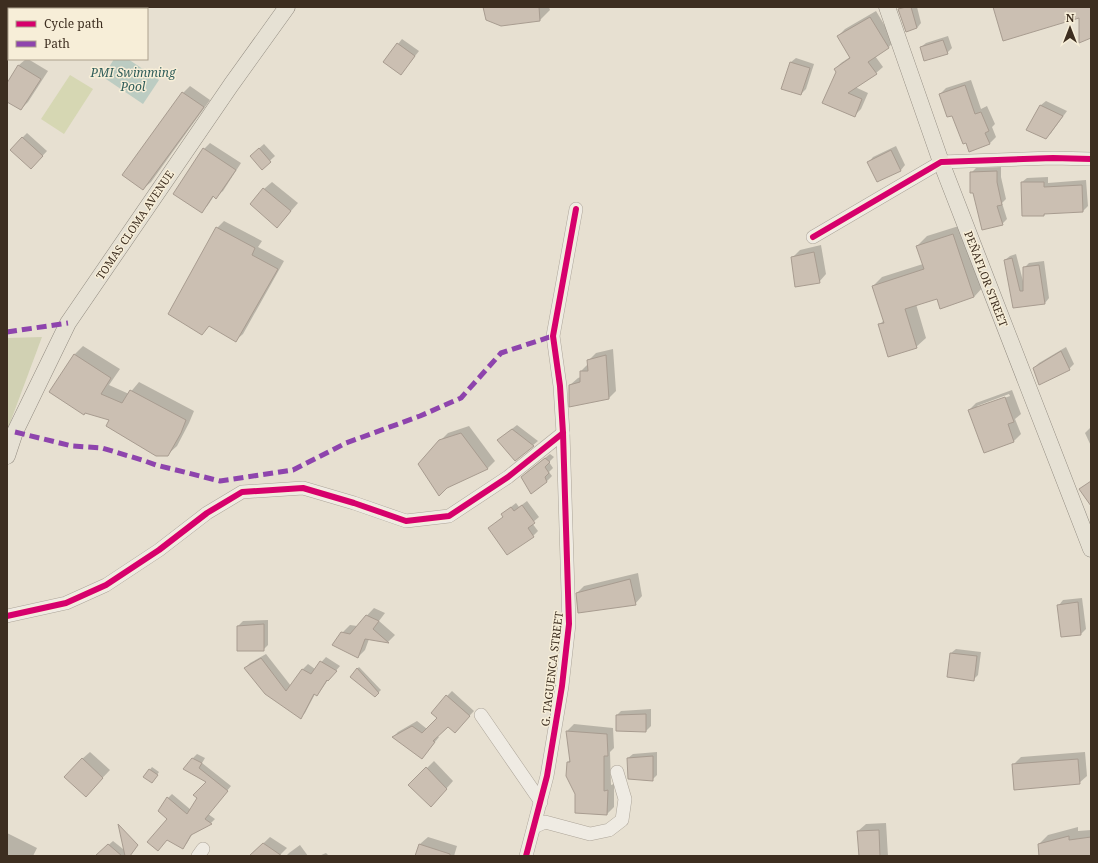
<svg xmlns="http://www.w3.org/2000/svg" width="1098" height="863" font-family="'Noto Serif',serif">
  <rect width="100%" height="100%" fill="#e7e0d1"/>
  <path fill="#d6d7b3" d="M 70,75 L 93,89 L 64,134 L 41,119 Z"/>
  <path fill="#d1d1b3" d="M 42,337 L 7,431 L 7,338 Z"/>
  <path fill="#bcccc2" d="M 114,59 L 128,59 L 159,80 L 143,104 L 103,77 Z"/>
  <g fill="#0003" fill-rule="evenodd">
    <path d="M 484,7 L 549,7 L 550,10 L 540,20 Z"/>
    <path d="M 902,7 L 917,7 L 921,23 L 917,28 L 899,10 Z"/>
    <path d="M 876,11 L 894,41 L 888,48 L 875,56 L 883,67 L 876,73 L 855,87 L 868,93 L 861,109 L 854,116 L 837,72 L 835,69 L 841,63 L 850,57 L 838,36 L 845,29 Z"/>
    <path d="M 948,36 L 952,48 L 947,53 L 921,47 L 926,43 Z"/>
    <path d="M 402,39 L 419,51 L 401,74 L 398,44 Z"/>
    <path d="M 796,58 L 814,64 L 806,89 L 801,94 L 791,62 Z"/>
    <path d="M 26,59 L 28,59 L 48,71 L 28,102 L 21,109 L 7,101 L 7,85 L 19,65 Z"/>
    <path d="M 971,80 L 981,109 L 987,106 L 995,124 L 992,127 L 996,137 L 989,144 L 940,94 L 946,88 Z"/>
    <path d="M 190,86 L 210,100 L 151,182 L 143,189 L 183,93 Z"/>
    <path d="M 1046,101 L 1067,111 L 1051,133 L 1046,138 L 1028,130 L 1041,105 Z"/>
    <path d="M 27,133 L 47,151 L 36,163 L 22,138 Z"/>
    <path d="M 210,143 L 241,163 L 223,191 L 216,197 L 214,196 L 208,205 L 201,212 L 204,149 Z"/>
    <path d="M 264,144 L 275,156 L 262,168 L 256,151 Z"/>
    <path d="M 896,146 L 905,165 L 901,170 L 869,162 L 873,157 Z"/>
    <path d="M 1001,167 L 1001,177 L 1006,199 L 1002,203 L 1007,219 L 1002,224 L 971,173 L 976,168 Z"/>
    <path d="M 1048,177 L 1048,183 L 1086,180 L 1088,206 L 1083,211 L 1046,213 L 1044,215 L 1022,182 L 1027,178 Z"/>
    <path d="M 272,182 L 298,203 L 284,219 L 264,189 Z"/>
    <path d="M 224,221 L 262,241 L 258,247 L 284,261 L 243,334 L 235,341 L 210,325 L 202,333 L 217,228 Z"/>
    <path d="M 962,225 L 983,287 L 974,297 L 937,297 L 916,304 L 926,338 L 916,347 L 879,325 L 884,320 L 873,286 L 882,277 L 923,264 L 917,246 L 927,236 Z"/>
    <path d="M 821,245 L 826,274 L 819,282 L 793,257 L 800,250 Z"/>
    <path d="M 1016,254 L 1023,281 L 1024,268 L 1029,263 L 1044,261 L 1049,298 L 1045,303 L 1014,307 L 1005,260 L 1010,256 Z"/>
    <path d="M 83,346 L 120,369 L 109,385 L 129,394 L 139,382 L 194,411 L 189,423 L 177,446 L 167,455 L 110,420 L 86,412 L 84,414 L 75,354 Z"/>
    <path d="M 1066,347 L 1074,364 L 1069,369 L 1040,383 L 1034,368 L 1039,363 Z"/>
    <path d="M 613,349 L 616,391 L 608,399 L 570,385 L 578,378 L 581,377 L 581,371 L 588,364 L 588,361 L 596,353 Z"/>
    <path d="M 1012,390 L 1021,414 L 1015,419 L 1021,434 L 1014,441 L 969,410 L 976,403 ZM 1009,394 L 1010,396 L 977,408 L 977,406 Z"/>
    <path d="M 517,425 L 538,441 L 515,460 L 503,436 Z"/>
    <path d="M 469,426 L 495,461 L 488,468 L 446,487 L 440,441 L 448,433 Z"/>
    <path d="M 1091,427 L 1091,446 L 1085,433 Z"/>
    <path d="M 550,454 L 554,457 L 549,462 L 553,468 L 549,472 L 552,476 L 547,481 L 531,492 L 527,472 Z"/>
    <path d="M 527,501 L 539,517 L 532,523 L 538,531 L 533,536 L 502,514 L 516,503 L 519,507 Z"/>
    <path d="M 638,573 L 642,596 L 635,604 L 577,593 L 584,586 Z"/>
    <path d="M 1082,598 L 1086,629 L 1081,634 L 1062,636 L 1059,605 L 1063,600 Z"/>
    <path d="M 374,608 L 385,613 L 379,621 L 395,635 L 388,642 L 369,639 L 365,650 L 358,657 L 342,633 L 350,625 L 357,626 Z"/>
    <path d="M 268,620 L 268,645 L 263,650 L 238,626 L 243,621 Z"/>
    <path d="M 956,649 L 981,652 L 978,675 L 973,680 L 951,653 Z"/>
    <path d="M 266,654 L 291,686 L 303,669 L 308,664 L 315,669 L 326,657 L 340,666 L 328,680 L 321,690 L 317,695 L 315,694 L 305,713 L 301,717 L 245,668 L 250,663 Z"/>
    <path d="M 359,667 L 381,690 L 375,696 L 357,669 Z"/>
    <path d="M 452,691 L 474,711 L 459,727 L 448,726 L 437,736 L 439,737 L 422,758 L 393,737 L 398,732 L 417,721 L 427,729 L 438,718 L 447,696 Z"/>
    <path d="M 651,709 L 651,726 L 646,731 L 617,730 L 617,715 L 621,711 Z"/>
    <path d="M 574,724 L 613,728 L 614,748 L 610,752 L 611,785 L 614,784 L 614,807 L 607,814 L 576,794 L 568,762 L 571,759 L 567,731 Z"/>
    <path d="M 90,752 L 110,770 L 93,788 L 82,759 Z"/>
    <path d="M 657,752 L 657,775 L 652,780 L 628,758 L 633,754 Z"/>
    <path d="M 1085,752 L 1087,776 L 1079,783 L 1013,765 L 1021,757 Z"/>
    <path d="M 197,754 L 205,758 L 202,763 L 231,786 L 208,814 L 215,819 L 211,823 L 193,833 L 187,843 L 183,848 L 168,819 L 168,798 L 172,794 L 191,810 L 207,782 L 193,758 Z"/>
    <path d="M 434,761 L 453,781 L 431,806 L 410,785 Z"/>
    <path d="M 152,767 L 159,772 L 154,779 L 145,776 Z"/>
    <path d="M 886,823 L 888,856 L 860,856 L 858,831 L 866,824 Z"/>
    <path d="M 1078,827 L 1078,831 L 1091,830 L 1091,856 L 1039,856 L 1039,844 L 1048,835 Z"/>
    <path d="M 7,833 L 37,848 L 33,856 L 7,856 Z"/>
    <path d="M 270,837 L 287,848 L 279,856 L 250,856 Z"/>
    <path d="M 428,837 L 457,846 L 454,856 L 416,856 L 420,844 Z"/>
    <path d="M 113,841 L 128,853 L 127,856 L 96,856 Z"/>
    <path d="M 300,845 L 308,856 L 286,856 L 289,853 Z"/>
    <path d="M 326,853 L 329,856 L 319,856 Z"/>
  </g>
  <g fill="#cbbfb2" stroke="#a89c90">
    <path d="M 483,7 L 539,7 L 540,21 L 501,26 L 486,20 Z"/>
    <path d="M 906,7 L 911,7 L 917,28 L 906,32 L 898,9 Z"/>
    <path d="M 993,7 L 1091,7 L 1091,38 L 1079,43 L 1079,18 L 1003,41 Z"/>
    <path d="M 870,17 L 889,48 L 868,62 L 877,74 L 848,93 L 862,99 L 855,117 L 822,103 L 836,72 L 834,69 L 850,58 L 837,36 Z"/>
    <path d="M 943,40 L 948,54 L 924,61 L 920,47 Z"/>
    <path d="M 397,43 L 415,56 L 401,75 L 383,62 Z"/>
    <path d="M 790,62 L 810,68 L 801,95 L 781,89 Z"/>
    <path d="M 18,65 L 41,79 L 21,110 L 7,102 L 7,83 Z"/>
    <path d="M 965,85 L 975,114 L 981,112 L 989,131 L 985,133 L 990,144 L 969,152 L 966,143 L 963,144 L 952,116 L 947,117 L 939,94 Z"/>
    <path d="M 182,92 L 204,107 L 143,190 L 122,175 Z"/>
    <path d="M 1040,105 L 1063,116 L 1046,139 L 1026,130 Z"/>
    <path d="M 22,137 L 43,156 L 31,169 L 10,150 Z"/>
    <path d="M 203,148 L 236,170 L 216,199 L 213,196 L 202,213 L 173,194 Z"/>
    <path d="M 259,148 L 271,162 L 262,170 L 250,156 Z"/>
    <path d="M 891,150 L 901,171 L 877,182 L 867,162 Z"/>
    <path d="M 997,171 L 997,182 L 1002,205 L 997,206 L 1003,225 L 982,230 L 973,193 L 970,193 L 970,172 Z"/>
    <path d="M 1021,182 L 1044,182 L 1044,187 L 1082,185 L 1083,212 L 1044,214 L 1044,216 L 1022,216 Z"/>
    <path d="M 263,188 L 291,211 L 277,228 L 250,204 Z"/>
    <path d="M 216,227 L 255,248 L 252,255 L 278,269 L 236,342 L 209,326 L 202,335 L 168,314 Z"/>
    <path d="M 953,234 L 974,297 L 940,309 L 937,299 L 905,309 L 917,348 L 888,357 L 878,324 L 884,323 L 872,286 L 924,269 L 916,246 Z"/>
    <path d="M 814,252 L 820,283 L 795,287 L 791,257 Z"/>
    <path d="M 1012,258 L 1020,291 L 1023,291 L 1023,267 L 1039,265 L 1045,304 L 1013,308 L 1004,260 Z"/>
    <path d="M 1061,351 L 1070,370 L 1039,385 L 1033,368 Z"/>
    <path d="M 74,354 L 111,378 L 101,394 L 122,403 L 130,390 L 186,420 L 181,433 L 168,456 L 156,456 L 106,426 L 109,420 L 85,413 L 84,415 L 49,392 Z"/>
    <path d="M 606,355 L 609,399 L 569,407 L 569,385 L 580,382 L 580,371 L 588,371 L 587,360 Z"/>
    <path d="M 1005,397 L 1014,422 L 1008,424 L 1014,442 L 984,453 L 968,410 Z"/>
    <path d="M 512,429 L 534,446 L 515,461 L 497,440 Z"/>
    <path d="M 461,433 L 488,469 L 447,488 L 439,496 L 418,464 L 439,440 Z"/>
    <path d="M 545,458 L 550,462 L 545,467 L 549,473 L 545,477 L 547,482 L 531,494 L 521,477 Z"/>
    <path d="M 1091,481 L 1091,506 L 1079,489 Z"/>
    <path d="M 522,505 L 535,523 L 528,528 L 534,537 L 507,555 L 488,528 L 503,517 L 501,514 L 511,507 L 514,511 Z"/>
    <path d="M 630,579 L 636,605 L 578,613 L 576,593 Z"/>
    <path d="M 1078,602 L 1081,635 L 1061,637 L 1057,605 Z"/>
    <path d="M 366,615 L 379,621 L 373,629 L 389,643 L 365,639 L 358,658 L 332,645 L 341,632 L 350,634 Z"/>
    <path d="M 264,624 L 264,651 L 237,651 L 237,626 Z"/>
    <path d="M 950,653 L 977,656 L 974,681 L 947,677 Z"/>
    <path d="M 261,658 L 286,691 L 302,669 L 311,674 L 320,661 L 337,671 L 328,681 L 327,680 L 317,696 L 314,694 L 301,719 L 265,694 L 244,668 Z"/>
    <path d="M 357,668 L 379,693 L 375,697 L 350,677 Z"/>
    <path d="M 446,695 L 470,716 L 455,733 L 448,727 L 433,741 L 435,742 L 422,759 L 392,737 L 412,726 L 422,733 L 437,718 L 431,713 Z"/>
    <path d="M 646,714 L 646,732 L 616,731 L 616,715 Z"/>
    <path d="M 566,731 L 607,734 L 608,756 L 604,756 L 604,791 L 608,790 L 607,815 L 575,813 L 575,794 L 566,776 L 567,762 L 570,762 Z"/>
    <path d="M 653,756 L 653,781 L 628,779 L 627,758 Z"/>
    <path d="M 82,758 L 103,778 L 86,797 L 64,777 Z"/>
    <path d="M 192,758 L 202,763 L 199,768 L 228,791 L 205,819 L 212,824 L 191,835 L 183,849 L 167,840 L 158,851 L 147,842 L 167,819 L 158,811 L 167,797 L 187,814 L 197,798 L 193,795 L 206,782 L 183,769 Z"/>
    <path d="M 1078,759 L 1080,784 L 1014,790 L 1012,764 Z"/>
    <path d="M 426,767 L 447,789 L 431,807 L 408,785 Z"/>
    <path d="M 149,769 L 158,775 L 152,783 L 143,777 Z"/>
    <path d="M 118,824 L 138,845 L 130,856 L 125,856 Z"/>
    <path d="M 879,830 L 880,856 L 859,856 L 857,831 Z"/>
    <path d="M 1069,836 L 1069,840 L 1091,837 L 1091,856 L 1039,856 L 1038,844 Z"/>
    <path d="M 263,843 L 282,856 L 249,856 Z"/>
    <path d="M 108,844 L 122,856 L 95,856 Z"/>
    <path d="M 419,844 L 450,854 L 450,856 L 415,856 Z"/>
  </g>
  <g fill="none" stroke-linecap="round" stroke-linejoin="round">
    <g stroke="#ada599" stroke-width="14">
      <g id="minor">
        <path d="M 813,237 L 941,162 L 1053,158 L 1091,159"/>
        <path d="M 7,616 L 66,603 L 106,585 L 159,550 L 207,513 L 242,492 L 303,488 L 354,503 L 406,521 L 449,516 L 508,477 L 563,433"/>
        <path d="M 481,715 L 541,802"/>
        <path d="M 534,827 L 545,822 L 590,834 L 609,830 L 622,820 L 625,799 L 617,772"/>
        <path d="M 198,856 L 203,849"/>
        <path d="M 526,856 L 547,776 L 562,686 L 569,624 L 563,433 L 560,386 L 553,336 L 576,209"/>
      </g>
    </g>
    <g stroke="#928b80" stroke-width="17">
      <g id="major">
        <path d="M 887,7 L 941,162 L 1091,549"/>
        <path d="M 7,456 L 15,432 L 68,323 L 231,85 L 287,7"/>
      </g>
    </g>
    <use href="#minor" stroke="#efebe3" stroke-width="13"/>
    <use href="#major" stroke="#e6e1d4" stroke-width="16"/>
    <g stroke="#8e44ad" stroke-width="5" stroke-dasharray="10 5" stroke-linecap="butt">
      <path d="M 7,332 L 68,323"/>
      <path d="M 15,432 L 72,446 L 102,448 L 142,460 L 156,465 L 220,481 L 293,470 L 346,443 L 420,416 L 461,398 L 501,353 L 553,336"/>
    </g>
    <g stroke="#f7eed8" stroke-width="8">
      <g id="cycleway">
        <path d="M 813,237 L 941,162 L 1053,158 L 1091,159"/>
        <path d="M 7,616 L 66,603 L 106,585 L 159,550 L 207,513 L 242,492 L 303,488 L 354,503 L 406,521 L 449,516 L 508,477 L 563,433"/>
        <path d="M 526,856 L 547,776 L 562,686 L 569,624 L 563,433 L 560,386 L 553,336 L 576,209"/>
      </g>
    </g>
    <use href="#cycleway" stroke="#d6006c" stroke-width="6"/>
  </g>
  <g text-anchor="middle" stroke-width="3" stroke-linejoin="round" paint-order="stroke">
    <g font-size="11" fill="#3d2e20" stroke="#f7eed8">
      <text transform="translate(135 225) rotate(-56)" y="4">TOMAS CLOMA AVENUE</text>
      <text transform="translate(986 279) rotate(69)" y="4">PEÑAFLOR STREET</text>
      <text transform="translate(552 669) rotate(-83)" y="4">G. TAGUENCA STREET</text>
    </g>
    <g font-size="12" font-style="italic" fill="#2f5d5a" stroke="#f7eed8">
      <text x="133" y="77">PMI Swimming<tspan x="133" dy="14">Pool</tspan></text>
    </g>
  </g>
  <rect width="1098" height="863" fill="none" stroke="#3d2e20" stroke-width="16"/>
  <rect x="8" y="8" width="140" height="52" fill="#f7eed8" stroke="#ada18e"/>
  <rect x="16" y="21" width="20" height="6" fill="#d6006c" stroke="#ada18e"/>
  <text x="44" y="28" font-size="12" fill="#3d2e20">Cycle path</text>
  <rect x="16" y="41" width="20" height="6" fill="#8e44ad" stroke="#ada18e"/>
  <text x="44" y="48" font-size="12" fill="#3d2e20">Path</text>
  <g transform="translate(1070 28)" stroke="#f7eed8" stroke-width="3" paint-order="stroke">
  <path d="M0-3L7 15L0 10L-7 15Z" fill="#3d2e20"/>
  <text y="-6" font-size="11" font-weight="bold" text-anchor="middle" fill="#3d2e20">N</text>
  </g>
</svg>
